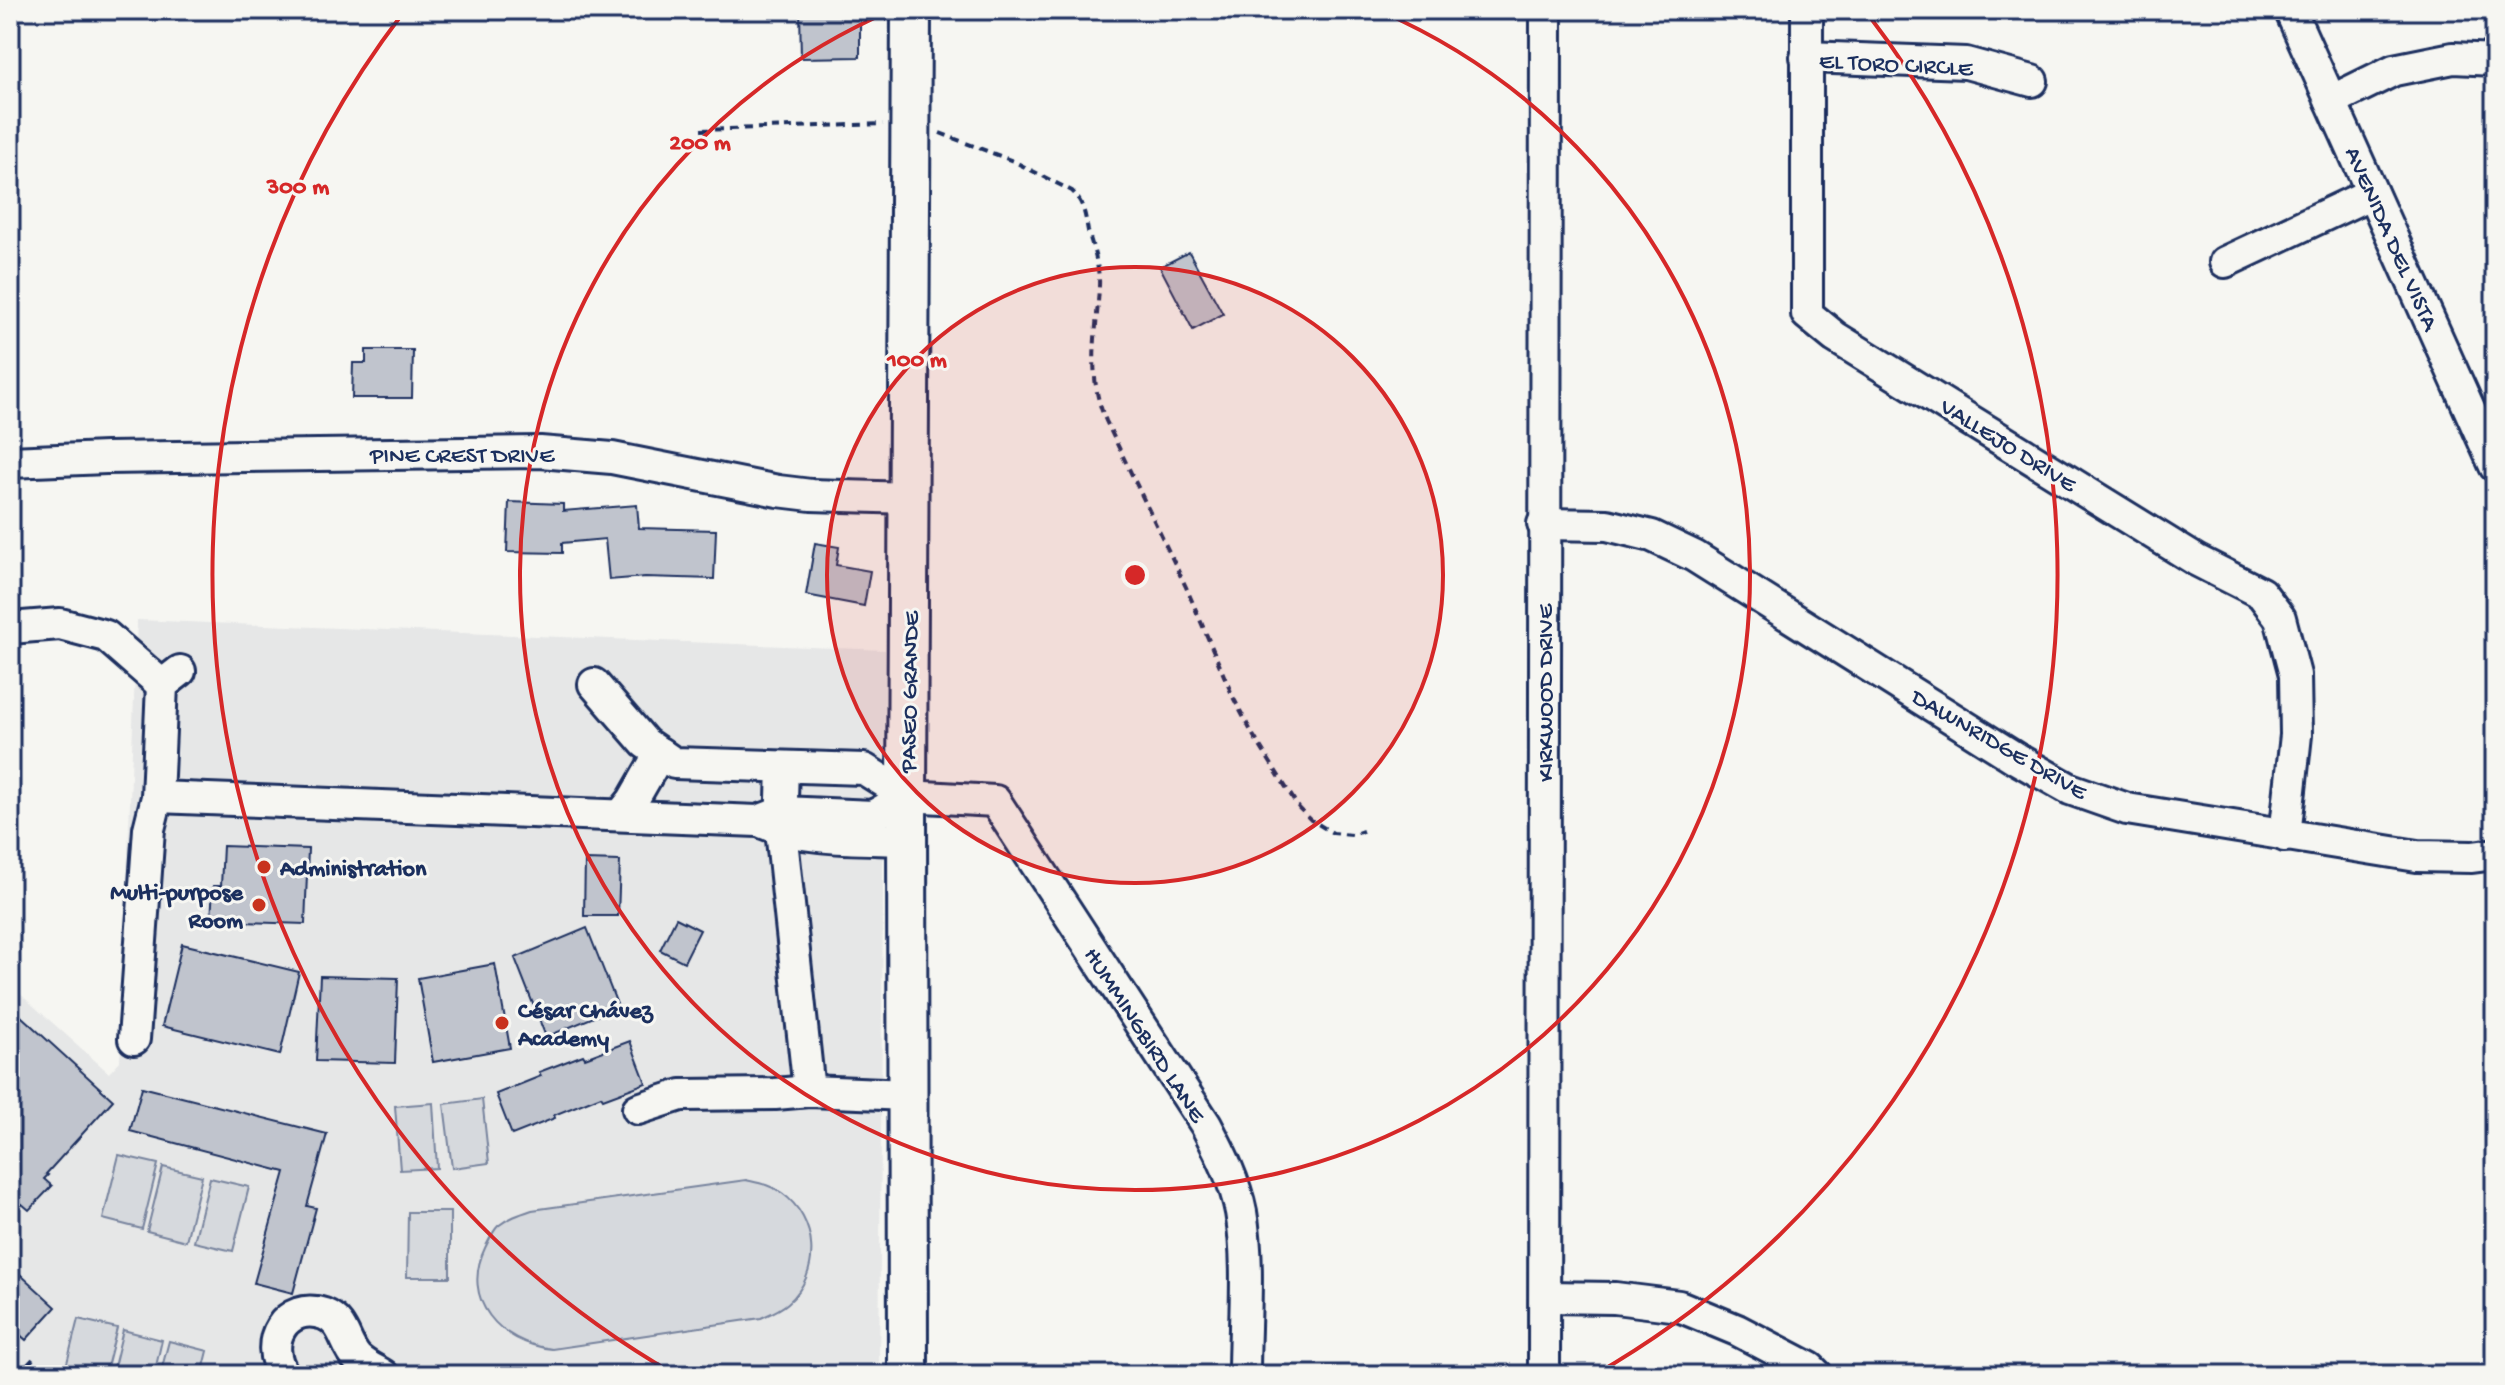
<svg xmlns="http://www.w3.org/2000/svg" width="2505" height="1385" font-family="'Gochi Hand',sans-serif">
  <rect width="100%" height="100%" fill="#f6f6f2"/>
  <filter id="ink" filterUnits="userSpaceOnUse"><feTurbulence type="fractalNoise" baseFrequency=".0125" numOctaves="2"/><feDisplacementMap in="SourceGraphic" scale="16" xChannelSelector="R" yChannelSelector="G"/><feConvolveMatrix kernelMatrix="1 2 1 2 8 2 1 2 1" color-interpolation-filters="sRGB"/></filter>
  <g filter="url(#ink)">
    <path fill="#e6e7e7" d="M 137,620 L 885,650 L 879,1375 L 10,1375 L 10,985 L 109,1073 L 120,1061 Z"/>
    <g fill="#d6d9dd" stroke="#78849e" stroke-width="2">
      <path d="M 482,1099 L 489,1163 L 452,1168 L 444,1104 Z"/>
      <path d="M 433,1103 L 437,1168 L 400,1170 L 395,1106 Z"/>
      <path d="M 119,1155 L 158,1164 L 142,1229 L 103,1219 Z"/>
      <path d="M 163,1167 L 202,1176 L 186,1241 L 147,1231 Z"/>
      <path d="M 210,1178 L 249,1187 L 233,1251 L 194,1242 Z"/>
      <path d="M 746,1180 C 759,1183 771,1185 782,1193 C 818,1219 822,1273 788,1303 C 780,1310 770,1314 761,1318 L 552,1349 C 500,1343 460,1300 485,1248 C 489,1240 493,1231 498,1226 C 508,1218 520,1214 532,1210 Z"/>
      <path d="M 408,1212 L 450,1212 L 450,1277 L 407,1277 Z"/>
      <path d="M 78,1319 L 117,1328 L 105,1375 L 64,1375 Z"/>
      <path d="M 123,1330 L 162,1340 L 154,1375 L 112,1375 Z"/>
      <path d="M 169,1341 L 208,1351 L 202,1375 L 160,1375 Z"/>
    </g>
    <g fill="#c0c4cd" stroke="#1b2f5e" stroke-width="2">
      <path d="M 800,10 L 860,10 L 860,57 L 801,58 Z"/>
      <path d="M 1189,252 L 1223,314 L 1193,330 L 1160,267 Z"/>
      <path d="M 366,350 L 413,350 L 412,398 L 352,398 L 353,363 L 366,363 Z"/>
      <path d="M 509,502 L 563,504 L 563,511 L 637,505 L 639,528 L 716,530 L 714,579 L 645,577 L 609,580 L 605,539 L 562,543 L 562,553 L 507,552 Z"/>
      <path d="M 815,543 L 839,547 L 836,565 L 870,571 L 864,606 L 806,595 Z"/>
      <path d="M 223,846 L 308,849 L 305,924 L 211,921 L 213,886 L 221,886 Z"/>
      <path d="M 585,860 L 620,861 L 618,916 L 584,916 Z"/>
      <path d="M 676,918 L 700,930 L 684,962 L 660,950 Z"/>
      <path d="M 587,928 L 618,1007 L 546,1037 L 515,958 Z"/>
      <path d="M 182,944 L 299,972 L 280,1055 L 162,1026 Z"/>
      <path d="M 495,964 L 510,1048 L 433,1062 L 418,978 Z"/>
      <path d="M 320,976 L 398,978 L 395,1063 L 316,1061 Z"/>
      <path d="M 10,1006 L 113,1100 L 46,1174 L 48,1175 L 44,1179 L 52,1186 L 29,1210 L 22,1204 L 10,1217 Z"/>
      <path d="M 630,1041 L 646,1083 L 603,1099 L 601,1096 L 554,1115 L 555,1118 L 512,1135 L 496,1094 L 541,1076 L 539,1072 L 560,1064 L 583,1055 L 585,1058 Z"/>
      <path d="M 142,1087 L 327,1134 L 307,1206 L 316,1208 L 293,1293 L 254,1283 L 285,1172 L 130,1131 Z"/>
      <path d="M 10,1265 L 56,1307 L 26,1340 L 10,1326 Z"/>
    </g>
    <g fill="none" stroke-linecap="round" stroke-linejoin="round">
      <g stroke="#1b2f5e" stroke-width="36">
        <g id="minor">
          <path d="M 1807,10 L 1807,314 L 1835,337 L 2196,560 L 2261,593 L 2280,618 L 2295,675 L 2296,735 L 2285,836"/>
          <path d="M 2290,10 L 2495,466"/>
          <path d="M 1806,57 L 1966,63 L 2032,81"/>
          <path d="M 2331,101 L 2394,70 L 2453,58 L 2495,60"/>
          <path d="M 2225,262 L 2372,193"/>
          <path d="M 10,462 L 106,458 L 540,452 L 612,458 L 778,491 L 811,495 L 910,498"/>
          <path d="M 1543,524 L 1607,525 L 1652,536 L 1694,556 L 2017,759 L 2070,789 L 2127,809 L 2417,856 L 2472,857 L 2495,854"/>
          <path d="M 10,628 L 60,624 L 106,636 L 162,685"/>
          <path d="M 594,684 L 645,743 L 674,763 L 864,769 L 907,796 L 995,801 L 1206,1125 C 1220,1152 1235,1181 1241,1212 C 1250,1264 1244,1322 1244,1375"/>
          <path d="M 783,767 L 781,830 L 809,1091"/>
          <path d="M 157,797 L 758,821 L 782,812 L 873,816 L 907,796"/>
          <path d="M 621,815 L 633,800 L 660,753"/>
          <path d="M 764,823 C 808,841 860,838 907,840"/>
          <path d="M 134,1039 L 149,829 L 157,797 L 162,685 L 180,671"/>
          <path d="M 638,1109 L 681,1095 L 775,1094 L 809,1091 L 908,1095"/>
          <path d="M 1545,1297 L 1615,1298 L 1679,1306 L 1737,1330 L 1810,1368 L 1817,1375"/>
          <path d="M 284,1375 C 261,1342 286,1301 324,1314 C 345,1322 344,1344 357,1358 C 364,1365 375,1370 383,1375"/>
          <path d="M 1544,1375 L 1546,10"/>
        </g>
      </g>
      <g stroke="#1b2f5e" stroke-width="44">
        <path id="major" d="M 908,1375 L 907,796 L 911,10"/>
      </g>
      <g stroke="#1b2f5e" stroke-width="4" stroke-dasharray="8 6" stroke-linecap="butt">
        <path d="M 701,130 L 883,124"/>
        <path d="M 940,133 L 1013,161 L 1072,191 C 1084,203 1085,215 1088,231 C 1093,248 1100,268 1099,286 C 1097,333 1086,376 1106,421 L 1186,587 L 1234,699 L 1253,735 L 1299,808 L 1311,820 L 1333,833 L 1352,835 L 1363,831"/>
        <path d="M 18,1375 L 33,1359"/>
      </g>
      <use href="#minor" stroke="#f6f6f2" stroke-width="30"/>
      <use href="#major" stroke="#f6f6f2" stroke-width="38"/>
    </g>
  </g>
  <circle cx="1135" cy="575" r="308" fill="#d62828" fill-opacity=".12"/>
  <g fill="none" stroke="#d62828" stroke-width="4">
    <circle cx="1135" cy="575" r="308"/>
    <path d="M1380 11A615 615 0 1 1 890 11"/>
    <path d="M674 1374A923 923 0 0 1 403 13M1867 13A923 923 0 0 1 1596 1374"/>
  </g>
  <g fill="#c8321e" stroke="#f6f6f2" stroke-width="3">
    <circle cx="264" cy="867" r="8"/>
    <circle cx="259" cy="905" r="8"/>
    <circle cx="502" cy="1023" r="8"/>
  </g>
  <g text-anchor="middle" stroke-width="6" stroke-linejoin="round" paint-order="stroke">
    <g font-size="24" fill="#1b2f5e" stroke="#f6f6f2">
      <text transform="translate(1896 63) rotate(3)" y="8">EL TORO CIRCLE</text>
      <text transform="translate(2393 238) rotate(66)" y="8">AVENIDA DEL VISTA</text>
      <text transform="translate(2009 444) rotate(32)" y="8">VALLEJO DRIVE</text>
      <text x="462" y="462">PINE CREST DRIVE</text>
      <text transform="translate(908 692) rotate(-89)" y="8">PASEO GRANDE</text>
      <text transform="translate(1544 693) rotate(-90)" y="8">KIRKWOOD DRIVE</text>
      <text transform="translate(2000 743) rotate(30)" y="8">DAWNRIDGE DRIVE</text>
      <text transform="translate(1146 1034) rotate(57)" y="8">HUMMINGBIRD LANE</text>
    </g>
    <g font-size="24" font-weight="bold" fill="#1b2f5e" stroke="#f6f6f2" text-anchor="start">
      <text x="280" y="875">Administration</text>
      <text x="243" y="899" text-anchor="end">Multi-purpose<tspan x="243" dy="28">Room</tspan></text>
      <text x="518" y="1017">César Chávez<tspan x="518" dy="28">Academy</tspan></text>
    </g>
  </g>
  <circle cx="1135" cy="575" r="12" fill="#d62828" stroke="#f6f6f2" stroke-width="4"/>
  <g font-size="24" text-anchor="middle" font-weight="bold" fill="#d62828" stroke="#f6f6f2" stroke-width="6" stroke-linejoin="round" paint-order="stroke">
    <text x="700" y="149">200 m</text>
    <text x="298" y="193">300 m</text>
    <text x="917" y="366">100 m</text>
  </g>
  <rect width="2505" height="1385" fill="none" stroke="#f6f6f2" stroke-width="40"/>
  <rect x="20" y="20" width="2465" height="1345" fill="none" stroke="#1b2f5e" stroke-width="3" filter="url(#ink)"/>
</svg>
